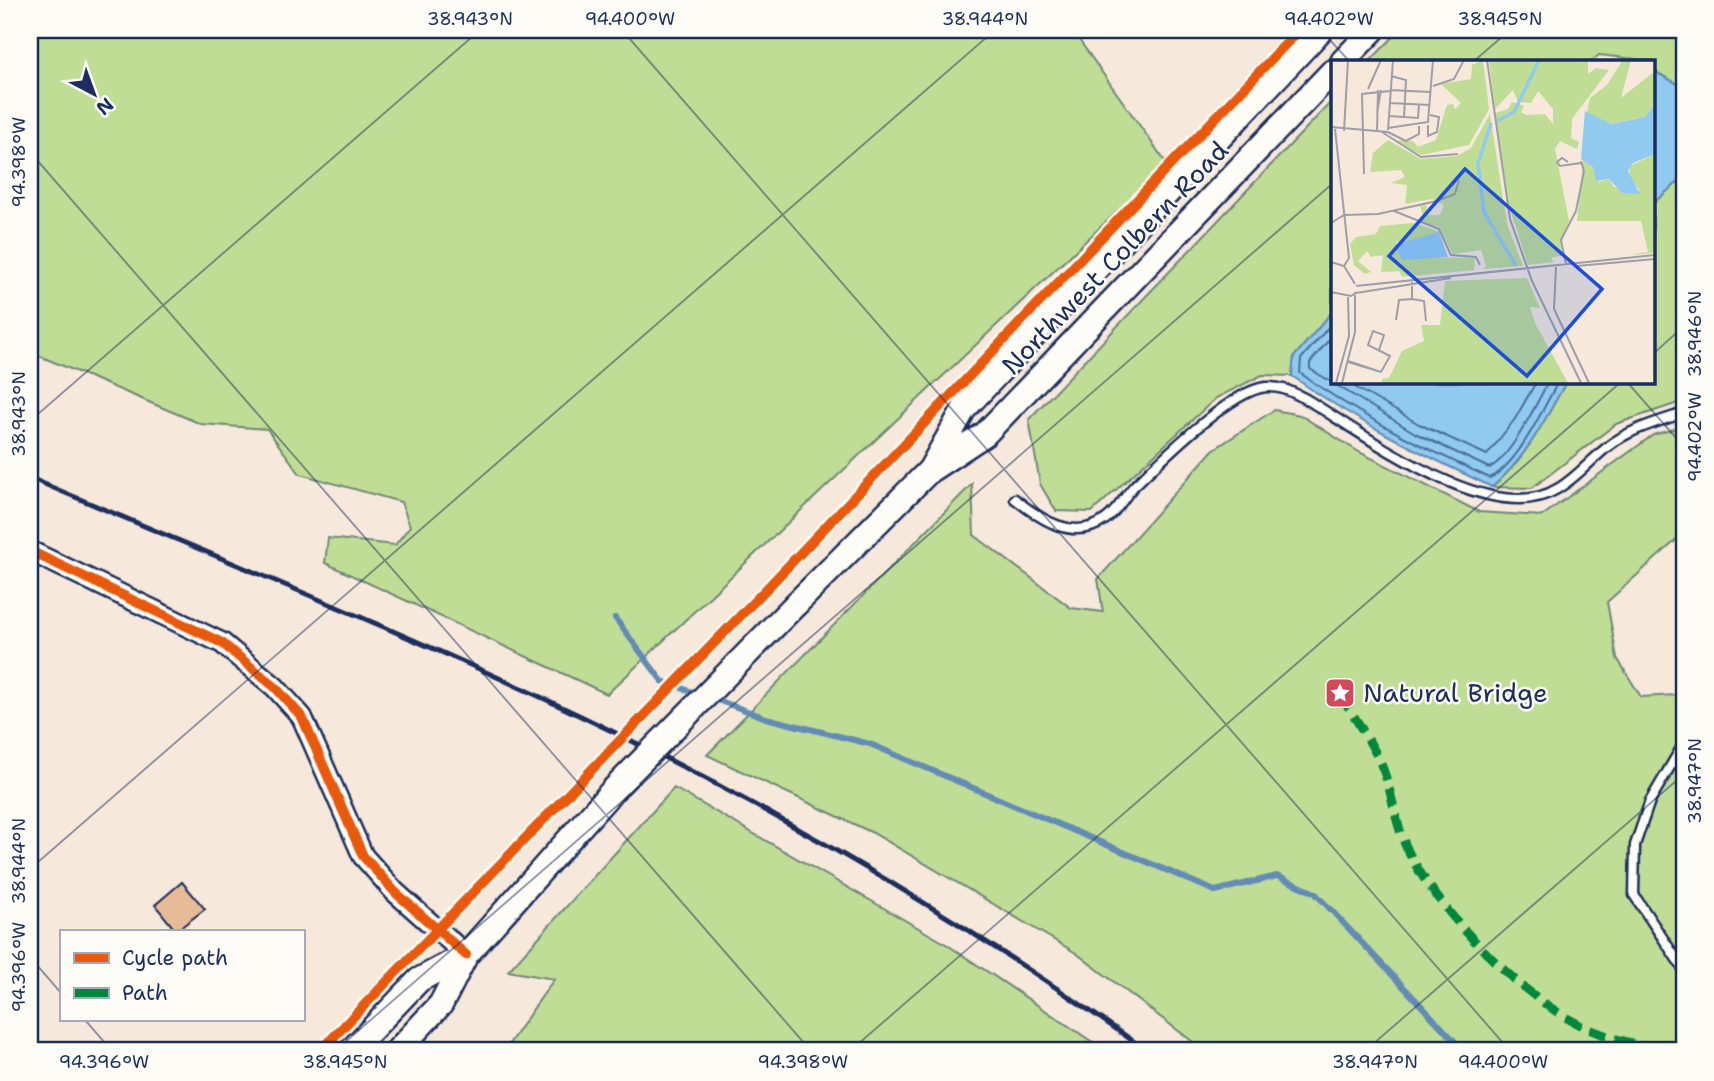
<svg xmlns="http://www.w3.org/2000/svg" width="1714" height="1081" font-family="'Shantell Sans',sans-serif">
  <rect width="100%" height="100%" fill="#f6e8da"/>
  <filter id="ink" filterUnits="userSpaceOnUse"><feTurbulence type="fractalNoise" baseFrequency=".0143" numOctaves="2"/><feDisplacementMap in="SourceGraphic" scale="14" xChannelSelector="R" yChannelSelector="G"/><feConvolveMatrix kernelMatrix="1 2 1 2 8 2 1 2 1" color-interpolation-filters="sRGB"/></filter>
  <g filter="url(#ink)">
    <g fill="#c0dd95" stroke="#6e867a" stroke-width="2">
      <path d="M 30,30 L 1072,30 L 1167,164 L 607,694 L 325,563 L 328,538 L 395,545 L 410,526 L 401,502 L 300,474 L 267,429 L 201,424 L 30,352 Z"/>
      <path d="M 1400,30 L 1684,30 L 1684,87 L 1653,71 L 1653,61 L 1599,55 L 1592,61 L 1370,61 Z"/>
      <path d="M 1332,101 L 1332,312 L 1294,357 L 1292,376 L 1262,375 L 1216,398 L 1092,512 L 1056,511 L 1040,484 L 1029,419 Z"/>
      <path d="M 1684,177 L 1684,401 L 1616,424 L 1532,488 L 1492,487 C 1526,459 1545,419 1566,382 L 1653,382 L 1653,203 Z"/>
      <path d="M 1274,410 L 1300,415 L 1359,452 L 1479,512 L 1542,516 L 1653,435 L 1684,426 L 1684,533 L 1607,602 L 1617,658 L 1641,697 L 1677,695 L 1684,686 L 1684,1051 L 1205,1051 L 1076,953 L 873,833 L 707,755 L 972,484 L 974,535 L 1071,608 L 1103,612 L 1098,579 L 1213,450 Z"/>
      <path d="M 674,788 L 943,942 L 1106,1051 L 504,1051 L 554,979 L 508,971 Z"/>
    </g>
    <g fill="#91caf0" stroke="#628cb6" stroke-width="2">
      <path d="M 1653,71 L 1684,87 L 1684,177 L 1653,203 Z"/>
      <path d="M 1332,312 L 1332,382 L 1566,382 C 1545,419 1526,459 1492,487 C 1422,454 1355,421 1292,376 L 1294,357 Z"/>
    </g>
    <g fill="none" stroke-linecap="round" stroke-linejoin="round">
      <g stroke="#4a6d98" stroke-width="2">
        <path d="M 1332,323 L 1301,359 L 1300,373 C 1359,416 1424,448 1490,478 C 1518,465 1543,408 1558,382"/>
        <path d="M 1332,336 L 1310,363 L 1310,369 L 1415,433 L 1489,468 C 1511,458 1536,404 1548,382"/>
        <path d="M 1346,382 L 1419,424 L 1487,455 L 1515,419 L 1536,382"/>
      </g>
      <g stroke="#628cb6" stroke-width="6">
        <path d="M 615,618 L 662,681 L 701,695"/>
        <path d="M 712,698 L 766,718 L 870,744 L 1215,891 L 1277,876 L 1315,893 L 1464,1051"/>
      </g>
    </g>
    <path fill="#e7bb97" stroke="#1b2f5e" stroke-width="2" d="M 182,882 L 205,909 L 176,931 L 155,905 Z"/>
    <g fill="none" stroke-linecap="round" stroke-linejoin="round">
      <g stroke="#1b2f5e" stroke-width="13">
        <g id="service">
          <path d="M 1015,499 C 1040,519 1074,543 1106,519 C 1118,510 1124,497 1134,486 C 1161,460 1231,390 1266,387 C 1282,386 1292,392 1306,399 C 1364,434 1491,530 1557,489 C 1575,479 1590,461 1606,448 C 1629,429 1657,422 1684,413"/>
          <path d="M 1684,743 L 1650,801 L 1635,845 L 1634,895 L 1684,970"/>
          <path d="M 414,1038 L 430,1051"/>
        </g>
      </g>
      <g stroke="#1b2f5e" stroke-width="24">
        <path id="tertiary" d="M 30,551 L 222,643 L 275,687 L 302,717 L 363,856 L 395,892 L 466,955"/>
      </g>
      <g stroke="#1b2f5e" stroke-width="28">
        <g id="secondary">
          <path d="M 1343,61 L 1373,30"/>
          <path d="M 931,468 L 964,409 L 1321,30"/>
          <path d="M 795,605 L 929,471 L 985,434 L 1332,72"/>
          <path d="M 351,1051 L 419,980 L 466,955"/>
          <path d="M 397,1051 L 441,1004 L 466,955 L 613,790"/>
        </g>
      </g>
      <use href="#service" stroke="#fdfcf7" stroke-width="8"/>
      <use href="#tertiary" stroke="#fdfcf7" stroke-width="19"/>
      <use href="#secondary" stroke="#fdfcf7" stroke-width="23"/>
      <path stroke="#1b2f5e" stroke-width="5" d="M 30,478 C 202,551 377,621 547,700 C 757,798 959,916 1147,1051"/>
      <g stroke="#1b2f5e" stroke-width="28" stroke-linecap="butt">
        <path id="secondary-bridge" d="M 613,790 L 795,605"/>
      </g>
      <use href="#secondary-bridge" stroke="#fdfcf7" stroke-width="23"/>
      <path stroke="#00873e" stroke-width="9" stroke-dasharray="18 9" stroke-linecap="butt" d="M 1340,693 C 1353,716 1369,738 1380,762 C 1393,790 1394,824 1409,853 C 1439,912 1523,999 1584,1027 C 1609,1038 1637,1045 1665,1051"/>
      <g stroke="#fdfcf7" stroke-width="15">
        <g id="cycleway">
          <path d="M 30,551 L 222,643 L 275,687 L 302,717 L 363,856 L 395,892 L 466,955"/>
          <path d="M 320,1051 L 772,583 L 1299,30"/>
        </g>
      </g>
      <use href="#cycleway" stroke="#e8590c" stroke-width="10"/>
    </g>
  </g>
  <path fill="none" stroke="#1b2f5e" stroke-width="2" stroke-opacity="0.45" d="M 622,30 L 1510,1051M 1321,30 L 1349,61M 1474,61 L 1510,30M 30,152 L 811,1051M 1653,354 L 1684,326M 1627,382 L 1684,447M 30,421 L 480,30M 30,869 L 995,30M 30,957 L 61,993M 85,1020 L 112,1051M 335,1051 L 1332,184M 850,1051 L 1621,382M 1365,1051 L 1684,774"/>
  <defs>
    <g id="sight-square" transform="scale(1.575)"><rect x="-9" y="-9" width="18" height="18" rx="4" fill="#d1495b" stroke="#fdfcf7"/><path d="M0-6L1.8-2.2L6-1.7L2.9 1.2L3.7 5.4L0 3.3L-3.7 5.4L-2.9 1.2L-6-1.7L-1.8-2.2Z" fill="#fff"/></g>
  </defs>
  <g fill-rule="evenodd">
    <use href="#sight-square" x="1340" y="693"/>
  </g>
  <g text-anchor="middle" stroke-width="5" stroke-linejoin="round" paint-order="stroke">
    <g font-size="26" fill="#1b2f5e" stroke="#fdfcf7">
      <text transform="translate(1115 258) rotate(-46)" y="9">Northwest Colbern Road</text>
    </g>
    <g font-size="26" fill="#1b2f5e" stroke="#fdfcf7" text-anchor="start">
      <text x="1363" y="702">Natural Bridge</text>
    </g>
  </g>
  <g transform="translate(1331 60)">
    <rect width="324" height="324" fill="#f6e8da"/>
    <path d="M 152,0 L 158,49 L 138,85 L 90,95 L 63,80 L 82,81 L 87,87 L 105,80 L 116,45 L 122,44 L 124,49 L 130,43 L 110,24 L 140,19 L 141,5 ZM 158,0 L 257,0 L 257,14 L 265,8 L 278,10 L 241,59 L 240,78 L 248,82 L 246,89 L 229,81 L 224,89 L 238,161 L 230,183 L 232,195 L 220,198 L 223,202 L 197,205 L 177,143 L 164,53 L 177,49 L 181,42 L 193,46 L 190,52 L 195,55 L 214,54 L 222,64 L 222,49 L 207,31 L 200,43 L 187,42 L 182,30 L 164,49 ZM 292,0 L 300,0 L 290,38 L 324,11 L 324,44 L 314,57 L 280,64 L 268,62 L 256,52 L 259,38 L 276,25 ZM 159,54 L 176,164 L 192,206 L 152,209 L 155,205 L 150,190 L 122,194 L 108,167 L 86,162 L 93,158 L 89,146 L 95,145 L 98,155 L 109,155 L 113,145 L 101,139 L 74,144 L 76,125 L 60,123 L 74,117 L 70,110 L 39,112 L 42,93 L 57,80 L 90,99 L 126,96 L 140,88 ZM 324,94 L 324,193 L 297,195 L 317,192 L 310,161 L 246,161 L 252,100 L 262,107 L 267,122 L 278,119 L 283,127 L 309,131 L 298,116 L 299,106 ZM 82,163 L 110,172 L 78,184 L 65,182 L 69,197 L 144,198 L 143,210 L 71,217 L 68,211 L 50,212 L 52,195 L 40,197 L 36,191 L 27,201 L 40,212 L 34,214 L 23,205 L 19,184 L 25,177 L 45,174 L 49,166 ZM 196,218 L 209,248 L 199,247 L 204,263 L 237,323 L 51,323 L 51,319 L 58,318 L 71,291 L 93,281 L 90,265 L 109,265 L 114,221 Z" fill="#c0dd95"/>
    <path d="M 324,44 L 324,94 L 302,103 L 297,111 L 309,134 L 291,133 L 278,119 L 265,121 L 262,107 L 250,99 L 254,51 L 280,64 L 314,57 ZM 108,172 L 117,197 L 71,200 L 63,185 Z" fill="#91caf0"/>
    <path fill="none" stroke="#91caf0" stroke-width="3.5" d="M 166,61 L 183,52 L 208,0M 160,63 L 147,104 L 153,152 L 185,206"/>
    <path fill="none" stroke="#9e9ea8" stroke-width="2" d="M 156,0 L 179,159 L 201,221 L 250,323M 60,16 L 75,20 L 73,57M 102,26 L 123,19 L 133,0M 37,29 L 50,0M 59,30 L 99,32M 59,43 L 99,45M 46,53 L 50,30M 58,56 L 87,58 L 88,44M 97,65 L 97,76 L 106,72 L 108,57 L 99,55M 0,67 L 57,72 L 75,81 L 88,74 L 88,66M 57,68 L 97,62 L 102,0M 4,69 L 18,198 L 13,206M 57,70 L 62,0M 13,71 L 17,0M 46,72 L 47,30M 51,72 L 90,97 L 127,94M 237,102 L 231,98 L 226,102 L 229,106 L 250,103M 33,114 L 31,34 L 59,31M 63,151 L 108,169 L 120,195 L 145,197 L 149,205M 0,163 L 13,155 L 47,154 L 106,141 L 124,134 L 128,120M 0,202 L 13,206 L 24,224M 235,204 L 230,180 L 245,151 L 253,111 L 250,101M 246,206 L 324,199M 225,207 L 223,249 L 258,323M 25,226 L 324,195M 0,232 L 20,236 L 26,232M 25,233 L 120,218M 81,239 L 93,241 L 95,261M 65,260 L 68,240 L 81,239 L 81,222M 48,290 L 53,275 L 42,271 L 37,285 L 59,296 L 50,312M 17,301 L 50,312 L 17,302M 5,323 L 18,276 L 17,237M 11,323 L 24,272 L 24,235"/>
    <path fill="#1d4ed8" fill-opacity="0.15" stroke="#1d4ed8" stroke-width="3.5" d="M 134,109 L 271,229 L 196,316 L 58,196 Z"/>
    <rect width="324" height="324" fill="none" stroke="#1b2f5e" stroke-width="3.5"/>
  </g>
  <rect width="1714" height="1081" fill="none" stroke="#fdfcf7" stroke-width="77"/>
  <rect x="60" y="930" width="245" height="91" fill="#fdfcf7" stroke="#a3aaba" stroke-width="2"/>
  <rect x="74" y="953" width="35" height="10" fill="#e8590c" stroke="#a3aaba" stroke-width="2"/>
  <text x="122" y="965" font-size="21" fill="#1b2f5e">Cycle path</text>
  <rect x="74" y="988" width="35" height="10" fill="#00873e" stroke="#a3aaba" stroke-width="2"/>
  <text x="122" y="1000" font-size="21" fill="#1b2f5e">Path</text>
  <g transform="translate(94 94) rotate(139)" stroke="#fdfcf7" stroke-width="5" paint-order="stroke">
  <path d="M0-5L12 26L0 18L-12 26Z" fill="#1b2f5e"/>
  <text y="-10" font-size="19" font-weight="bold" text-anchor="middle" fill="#1b2f5e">N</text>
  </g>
  <rect x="38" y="38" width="1638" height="1004" fill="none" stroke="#1b2f5e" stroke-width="2.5"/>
  <g font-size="18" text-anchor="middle" fill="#1b2f5e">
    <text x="470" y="25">38.943°N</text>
    <text x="630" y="25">94.400°W</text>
    <text x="985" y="25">38.944°N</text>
    <text x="1329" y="25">94.402°W</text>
    <text x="1500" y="25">38.945°N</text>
    <text transform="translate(19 162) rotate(-90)" y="6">94.398°W</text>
    <text transform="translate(1695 334) rotate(-90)" y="6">38.946°N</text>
    <text transform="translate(19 414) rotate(-90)" y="6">38.943°N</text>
    <text transform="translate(1695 437) rotate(-90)" y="6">94.402°W</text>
    <text transform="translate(1695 781) rotate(-90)" y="6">38.947°N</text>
    <text transform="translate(19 861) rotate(-90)" y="6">38.944°N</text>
    <text transform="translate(19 967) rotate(-90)" y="6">94.396°W</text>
    <text x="104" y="1068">94.396°W</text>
    <text x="345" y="1068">38.945°N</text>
    <text x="803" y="1068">94.398°W</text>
    <text x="1375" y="1068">38.947°N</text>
    <text x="1503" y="1068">94.400°W</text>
  </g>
</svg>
